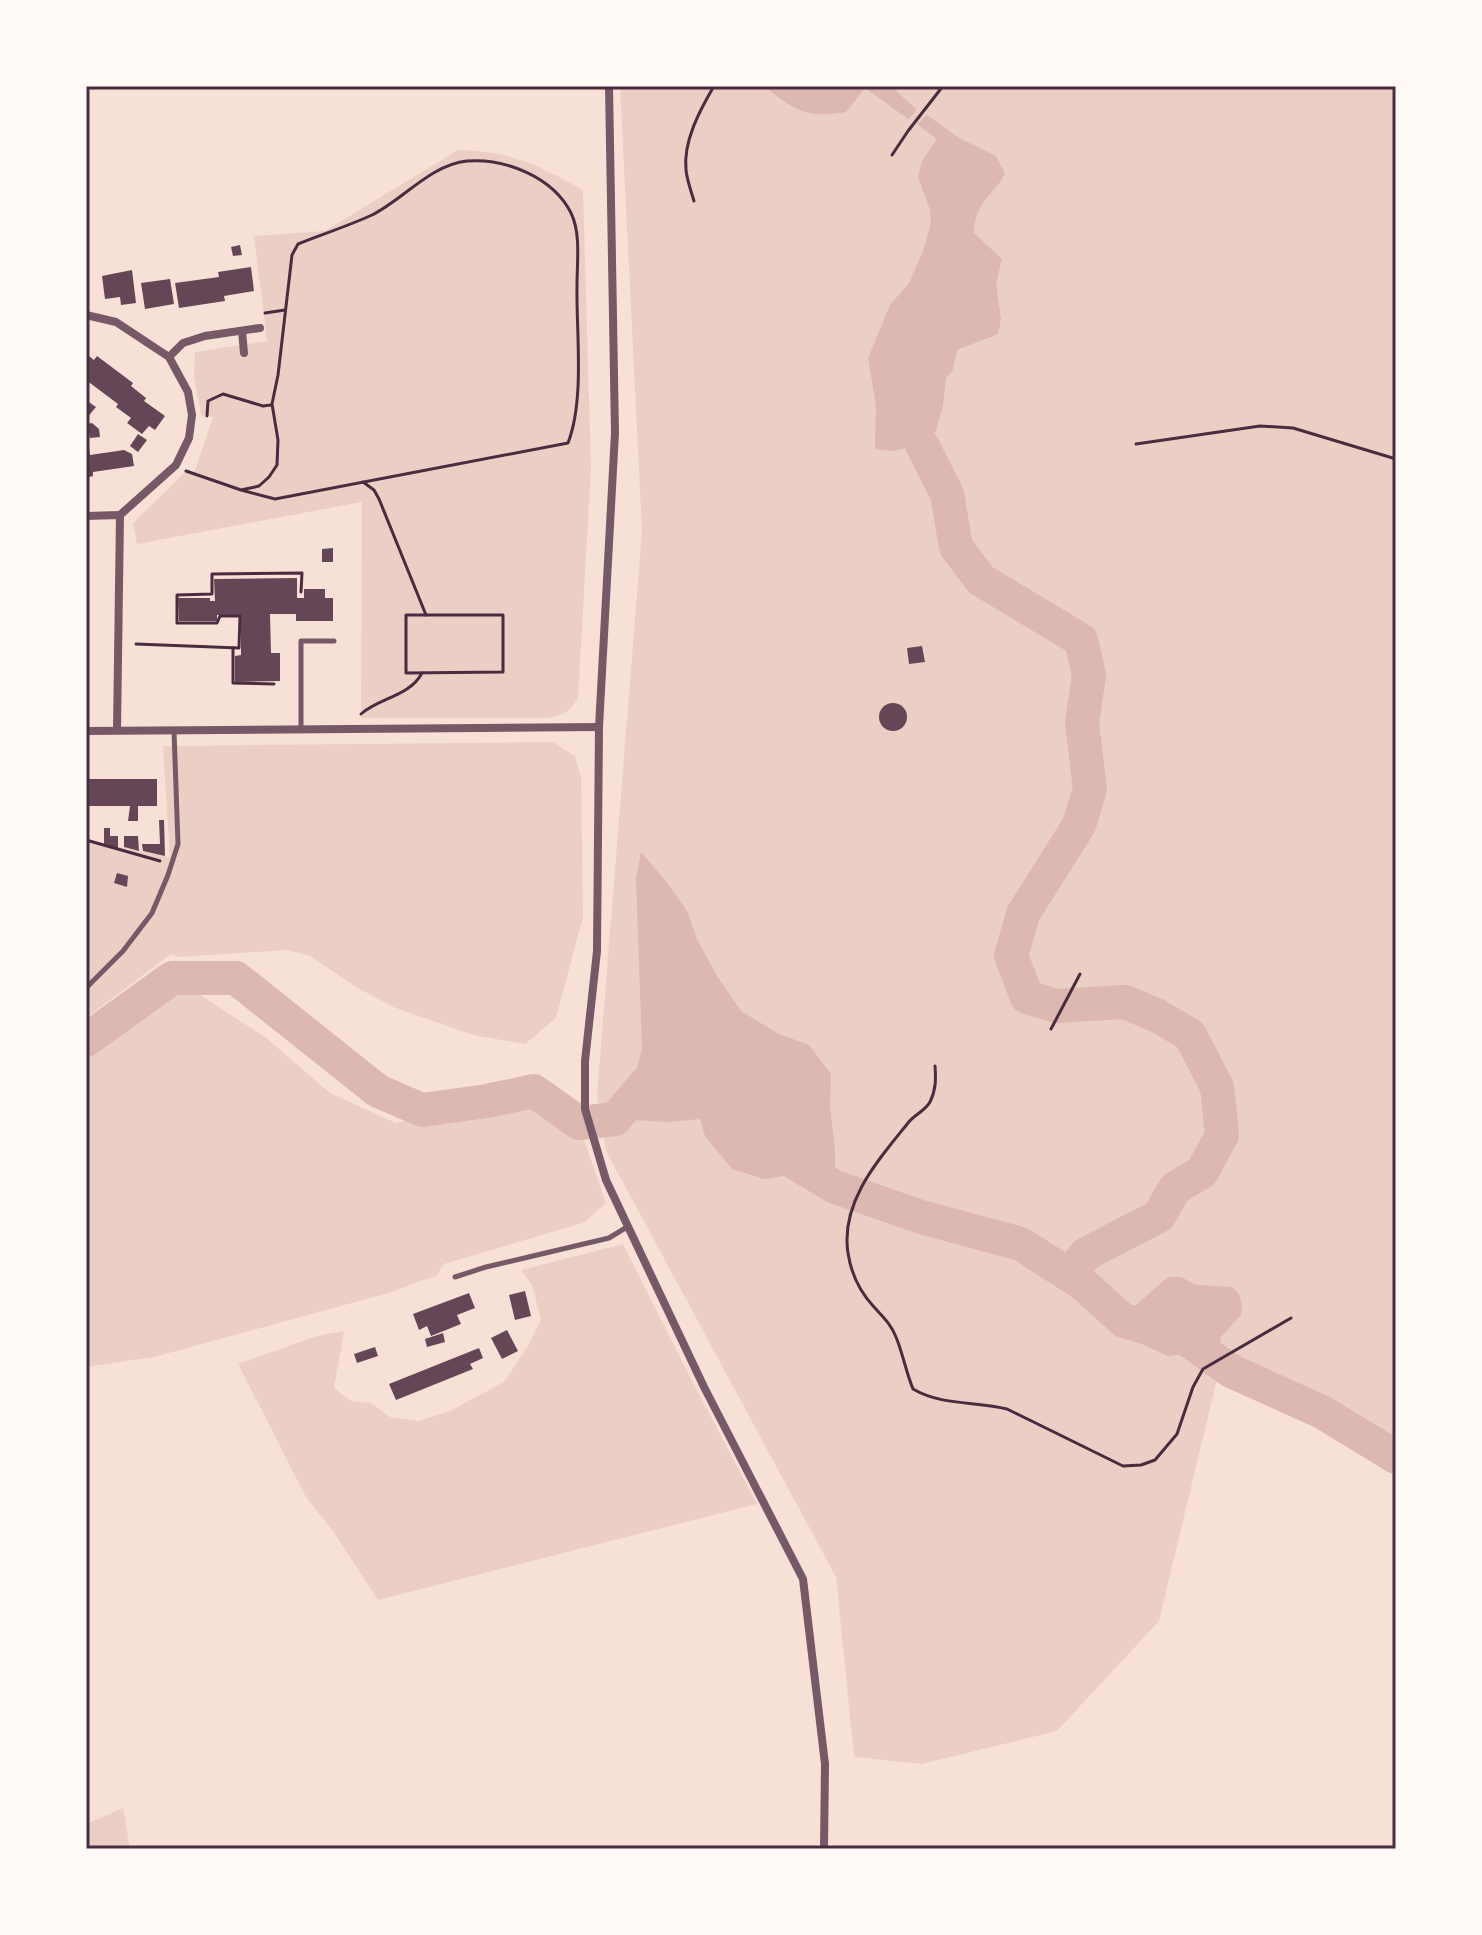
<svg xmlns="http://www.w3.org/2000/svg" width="1482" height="1935" font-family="'DM Sans',sans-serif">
  <rect width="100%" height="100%" fill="#f7e1d7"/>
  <g fill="#ebcfc5">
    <path d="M 620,86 L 1396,86 L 1396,1444 L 1217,1379 L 1159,1621 L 1057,1731 L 922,1764 L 854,1757 L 836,1577 L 606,1151 L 597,1095 L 642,532 Z"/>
    <path d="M 458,150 C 511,151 538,165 583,190 L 591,469 L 578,698 C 570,712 562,716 547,718 L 361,718 L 362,502 L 137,544 L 133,523 L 184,473 L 194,473 L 213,417 L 201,415 L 194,377 L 195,352 L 267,341 L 254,236 L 325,231 Z"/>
    <path d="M 553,742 L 575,756 L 581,778 L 583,917 L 556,1018 L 525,1044 L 473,1035 L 393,1007 L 356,987 L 310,956 L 287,950 L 179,957 L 171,954 L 86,1018 L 86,841 L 170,857 L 163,746 Z"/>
    <path d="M 180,982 L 265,1037 L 330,1093 L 396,1123 L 519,1097 L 536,1096 L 579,1125 L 606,1203 L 583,1223 L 444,1264 L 437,1275 L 392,1292 L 154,1357 L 86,1367 L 86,1046 L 168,986 Z"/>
    <path d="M 623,1244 L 690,1377 L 757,1504 L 378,1600 L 333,1531 L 306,1497 L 238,1364 L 317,1336 L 344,1331 L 334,1388 L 351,1401 L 371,1403 L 390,1417 L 419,1421 L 450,1411 L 504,1382 L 526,1349 L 541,1319 L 532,1285 L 521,1270 Z"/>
    <path d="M 123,1808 L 130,1849 L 86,1849 L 86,1824 Z"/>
  </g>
  <g fill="#dcb8b0">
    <path d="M 763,86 L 891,86 L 917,110 L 908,119 L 865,88 L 846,112 C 804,119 796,110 763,86 Z"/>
    <path d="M 927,115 L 959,138 L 996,156 L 1005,174 C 991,198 975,202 974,233 L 1002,259 L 996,284 L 1001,319 L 998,334 L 957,350 L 953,370 L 946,378 L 943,405 L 936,431 L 922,445 L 891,451 L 875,449 L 876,405 L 868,358 L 890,305 L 909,283 L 923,251 L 931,223 L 930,210 L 918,177 L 922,161 L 937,139 L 917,124 Z"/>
    <path d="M 641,852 L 669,885 L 687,911 L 697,939 L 717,976 L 741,1011 L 779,1034 L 809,1045 L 831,1074 L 830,1108 L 835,1150 L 835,1187 L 798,1174 L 764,1179 L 732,1169 L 705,1136 L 700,1119 L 668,1122 L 615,1119 L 633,1083 L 642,1049 L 636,878 Z"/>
    <path d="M 1168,1277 L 1181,1277 L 1196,1285 L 1232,1287 L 1238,1293 L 1242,1304 L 1241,1315 L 1221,1337 L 1219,1349 L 1223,1353 L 1208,1363 L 1195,1353 L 1168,1356 L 1122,1335 L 1117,1328 L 1098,1312 L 1112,1296 L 1124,1307 L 1136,1305 Z"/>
  </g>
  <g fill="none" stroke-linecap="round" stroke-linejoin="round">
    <g stroke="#dcb8b0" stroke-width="34">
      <path d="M 922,445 L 947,494 L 956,547 L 981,580 L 1081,640 L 1089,675 L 1082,723 L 1090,789 L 1079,825 L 1023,914 L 1011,956 L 1027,997 L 1056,1006 L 1125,1002 L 1158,1016 L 1190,1035 L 1217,1087 L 1222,1135 L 1202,1172 L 1175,1188 L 1159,1216 L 1086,1254 L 1069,1275"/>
      <path d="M 86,1040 L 172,978 L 236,978 L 378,1091 L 422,1110 L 487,1101 L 534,1091 L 579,1123 L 615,1119 L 646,1083"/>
      <path d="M 795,1163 L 835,1187 L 921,1217 L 1021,1244 L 1083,1284 L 1124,1321 L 1185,1338 L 1231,1371 L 1322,1412 L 1396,1457"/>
    </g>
  </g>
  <g fill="#644757">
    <path d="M 240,245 L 242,255 L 233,256 L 231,247 Z"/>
    <path d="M 251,267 L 254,291 L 224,296 L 225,301 L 179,308 L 175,283 L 219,277 L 218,272 Z"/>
    <path d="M 132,270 L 136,303 L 121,305 L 120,297 L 105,299 L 102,276 Z"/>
    <path d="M 170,279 L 174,304 L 145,309 L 141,283 Z"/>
    <path d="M 86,354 L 94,360 L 97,356 L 133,383 L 131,386 L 146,398 L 144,401 L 165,416 L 155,430 L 149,426 L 142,434 L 127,423 L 131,418 L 116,407 L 118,404 L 86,380 Z"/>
    <path d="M 86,400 L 96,407 L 86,419 Z"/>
    <path d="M 92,423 L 99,429 L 100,437 L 90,438 L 87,424 Z"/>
    <path d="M 138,434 L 147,440 L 138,452 L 130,446 Z"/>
    <path d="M 89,448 L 90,455 L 124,450 L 132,454 L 134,466 L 93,472 L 93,476 L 86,478 L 86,449 Z"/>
    <path d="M 333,548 L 333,562 L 322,562 L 322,549 Z"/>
    <path d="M 297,578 L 297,598 L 304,598 L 304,589 L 325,589 L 325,598 L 333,598 L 333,621 L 296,621 L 296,614 L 270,614 L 271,653 L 280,653 L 280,681 L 235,682 L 235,656 L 241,655 L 241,615 L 217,615 L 217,621 L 179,621 L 178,598 L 210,598 L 210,601 L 215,601 L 214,579 Z"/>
    <path d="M 922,646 L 925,662 L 909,664 L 907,648 Z"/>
    <circle cx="893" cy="717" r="14"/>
    <path d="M 86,779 L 157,779 L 157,806 L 138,806 L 138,821 L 128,821 L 130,806 L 86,806 Z"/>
    <path d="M 159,820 L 164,820 L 165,856 L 143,851 L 142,844 L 160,844 Z"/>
    <path d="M 104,828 L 110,828 L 110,836 L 118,836 L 118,848 L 104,844 Z"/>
    <path d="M 124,836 L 138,836 L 139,851 L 124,847 Z"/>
    <path d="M 117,873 L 128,876 L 127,887 L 114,883 Z"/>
    <path d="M 525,1291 L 531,1316 L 515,1320 L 509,1295 Z"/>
    <path d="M 469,1293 L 475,1308 L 457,1315 L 461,1324 L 431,1336 L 427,1326 L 419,1330 L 413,1314 Z"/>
    <path d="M 507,1330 L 518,1351 L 502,1359 L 491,1338 Z"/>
    <path d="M 443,1333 L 445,1342 L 427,1347 L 425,1339 Z"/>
    <path d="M 375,1347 L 378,1356 L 357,1363 L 354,1354 Z"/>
    <path d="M 479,1348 L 483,1358 L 470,1364 L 473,1369 L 396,1400 L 389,1384 Z"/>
  </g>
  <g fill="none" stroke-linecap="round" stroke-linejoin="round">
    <g stroke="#4a2c40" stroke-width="3">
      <path d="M 892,155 L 908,131 L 943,86"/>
      <path d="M 694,201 C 691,191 687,180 686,170 C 683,141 700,110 714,86"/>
      <path d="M 265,313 L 285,310"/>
      <path d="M 207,416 L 208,401 L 223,394 L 263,406 L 271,405"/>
      <path d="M 1136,444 L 1260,426 L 1293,428 L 1396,459"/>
      <path d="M 186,471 L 241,490 L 275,499 L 568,443 C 585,399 576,331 577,285 C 577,263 581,233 571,213 C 553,177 505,158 467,161 C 430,165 404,199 372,215 C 348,226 323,234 298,244 L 292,255 L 278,375 L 272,404 L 278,440 L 277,465 L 269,477 L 259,486 L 241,490"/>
      <path d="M 363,482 L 374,490 L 379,499 L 426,615"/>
      <path d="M 406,615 L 503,615 L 503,672 L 406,673 Z"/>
      <path d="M 136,644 L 239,648 L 240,616 L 220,616 L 217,623 L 177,623 L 177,595 L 212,594 L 212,574 L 302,573 L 301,592"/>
      <path d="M 233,648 L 233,683 L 274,684"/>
      <path d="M 361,714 C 379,698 410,696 422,673"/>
      <path d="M 86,840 L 160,861"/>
      <path d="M 1051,1029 L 1080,974"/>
      <path d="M 935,1066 C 936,1079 936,1090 930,1102 C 925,1111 914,1115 908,1123 C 879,1159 840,1202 848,1253 C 851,1273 860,1292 874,1307 C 883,1317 891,1324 896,1337 C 903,1354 906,1372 913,1389 C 942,1406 976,1401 1007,1409 L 1123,1466 L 1141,1465 L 1155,1460 L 1177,1434 L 1193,1387 L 1203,1369 L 1291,1318"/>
    </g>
    <g stroke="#755966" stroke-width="5">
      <path d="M 301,729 L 301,641 L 334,641"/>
      <path d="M 86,988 L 123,951 L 152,913 L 168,875 L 178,844 L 174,731"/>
      <path d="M 455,1277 L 486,1267 L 609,1238 L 627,1227"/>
    </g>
    <g stroke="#755966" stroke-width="8">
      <path d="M 609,86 L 615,433 L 599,727 L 597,951 L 585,1061 L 585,1109 L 606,1180 L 704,1387 L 803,1579 L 825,1764 L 824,1849"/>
      <path d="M 86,315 L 116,322 L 169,357 L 188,392 L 192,415 L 189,438 L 176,465 L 120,515"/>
      <path d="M 242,331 L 244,353"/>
      <path d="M 169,357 L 183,343 L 205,336 L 260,328"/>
      <path d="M 86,516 L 120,515 L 117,730"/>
      <path d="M 86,731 L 599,727"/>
    </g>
  </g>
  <rect width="1482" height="1935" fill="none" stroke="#fffaf5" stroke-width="176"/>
  <rect x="88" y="88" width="1306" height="1759" fill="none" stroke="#4a2c40" stroke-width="3"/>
</svg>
